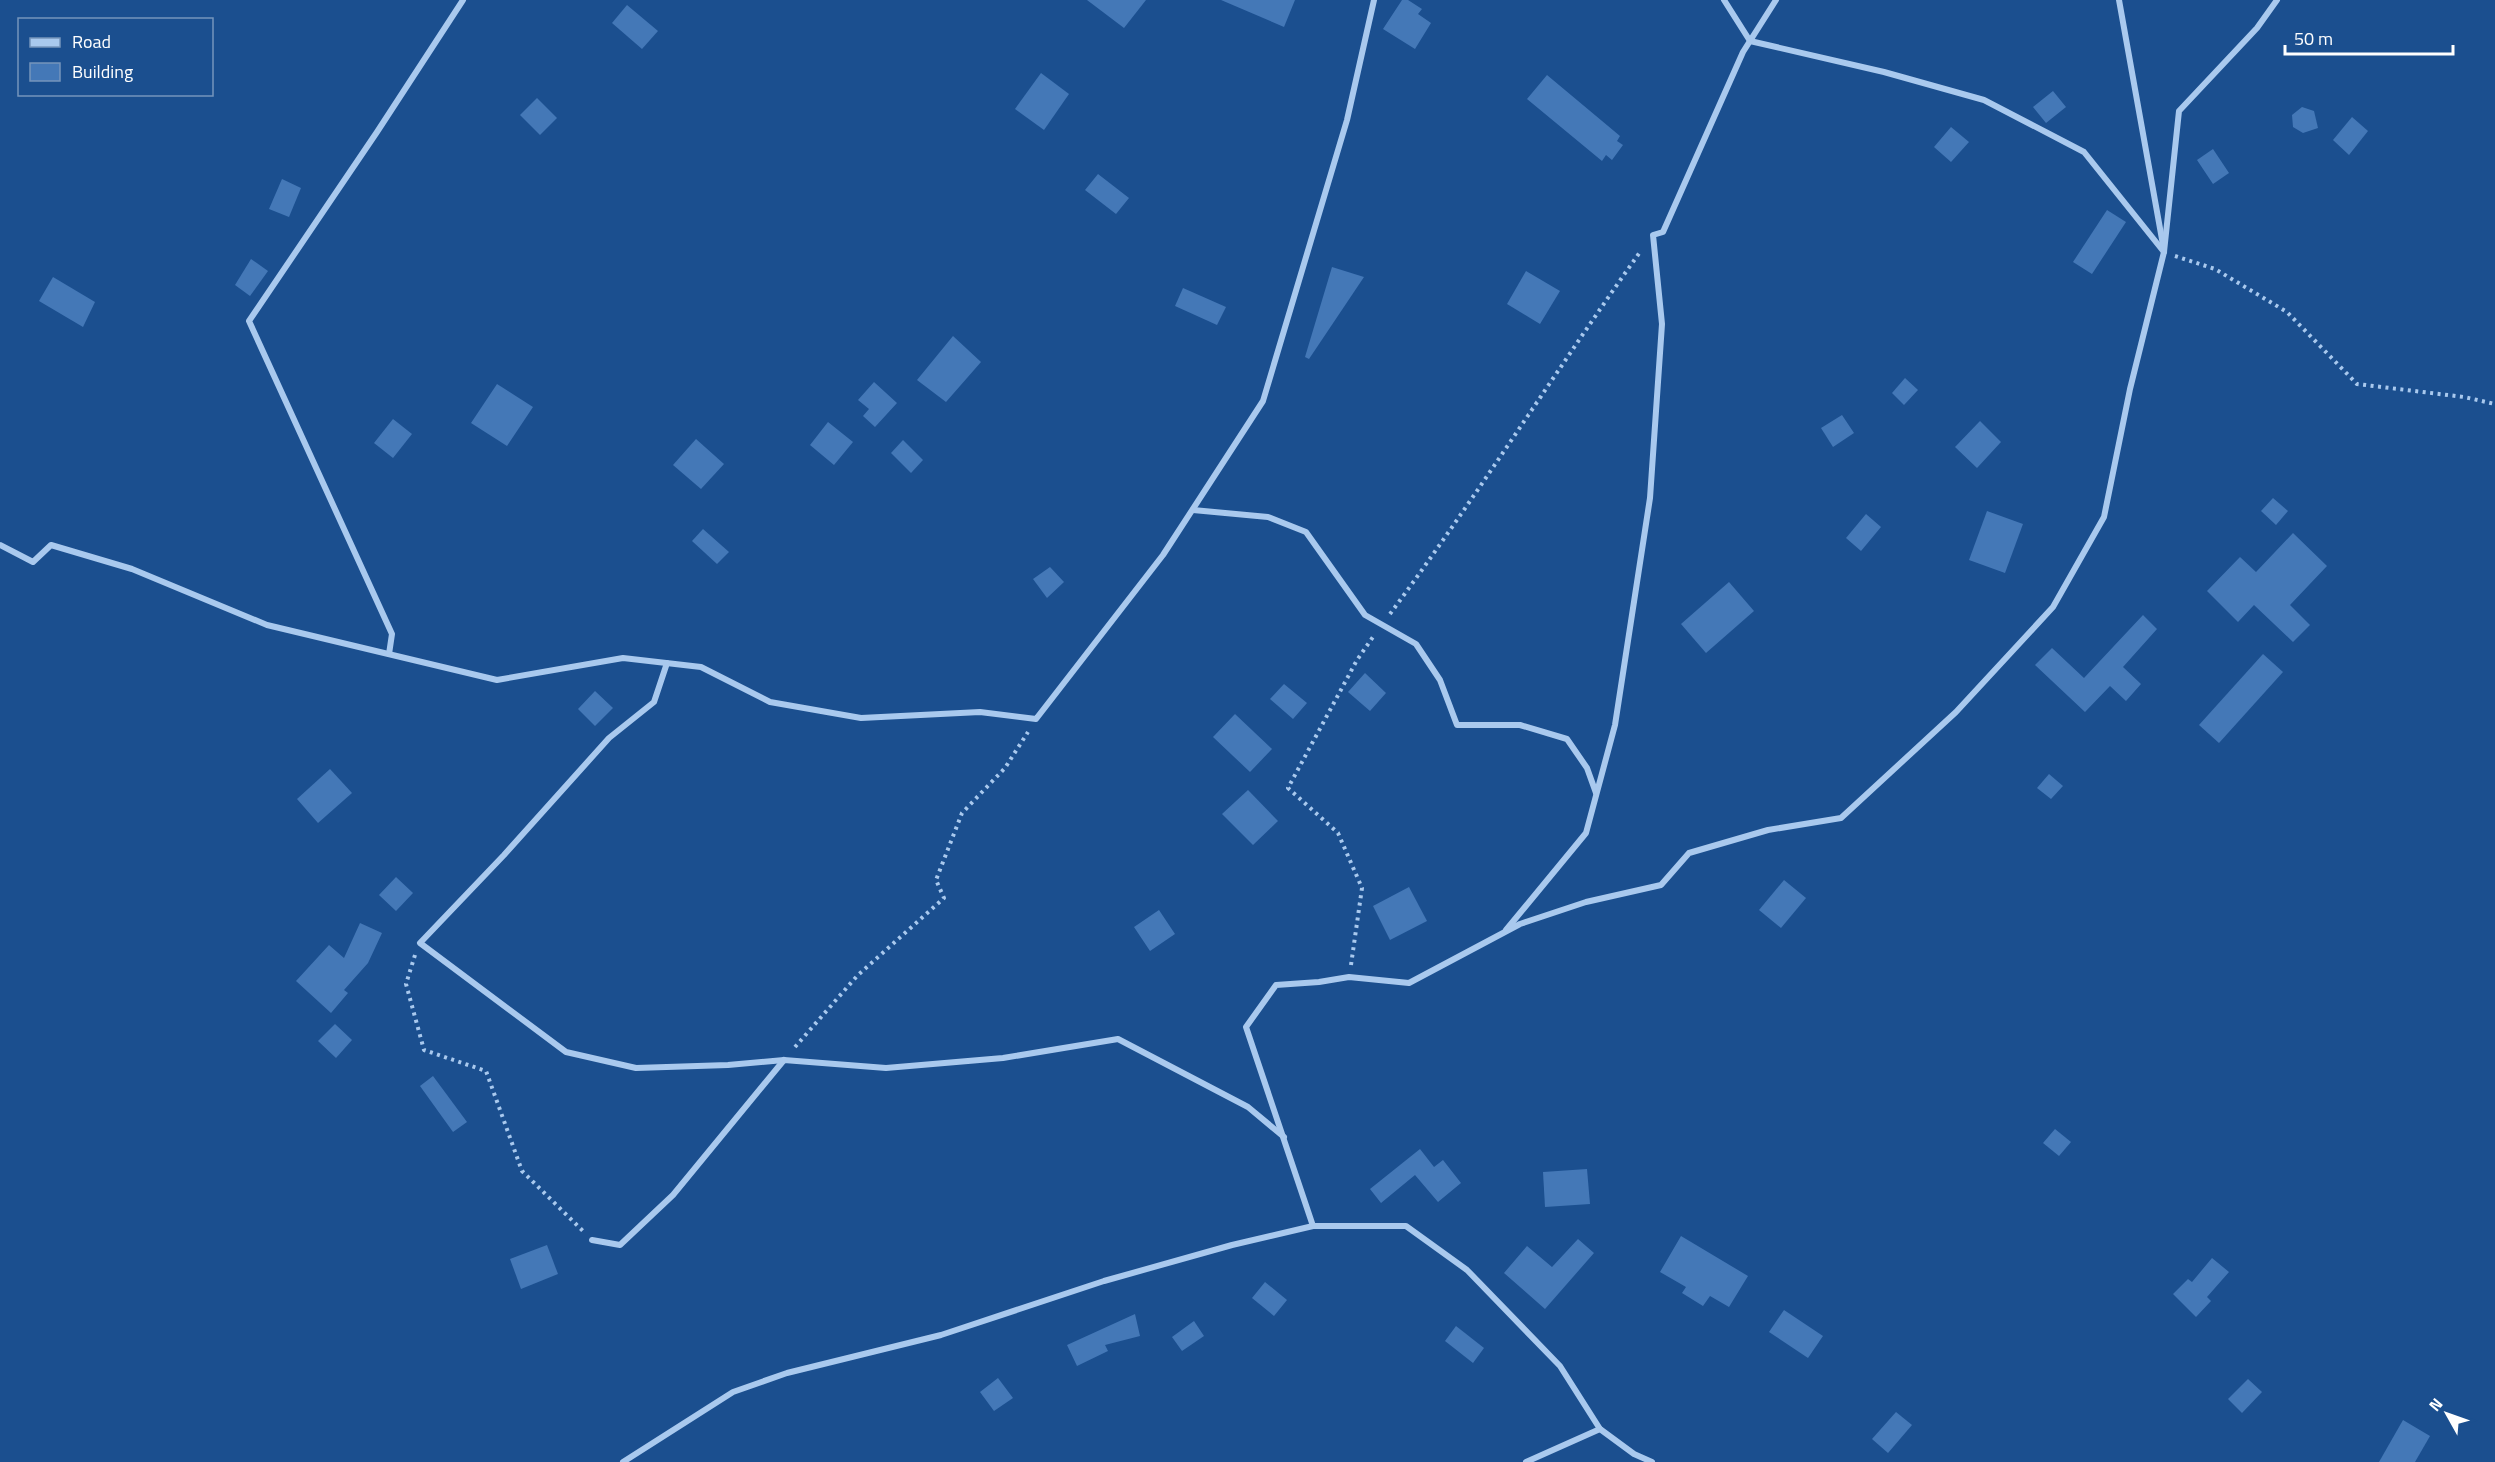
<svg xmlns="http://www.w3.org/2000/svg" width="2495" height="1462" font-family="'Titillium Web',sans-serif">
  <rect width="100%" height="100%" fill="#1b4f8f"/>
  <g fill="#4478b7">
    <path d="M 1087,0 L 1146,0 L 1124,28 Z"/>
    <path d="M 1221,0 L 1295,0 L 1284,27 Z"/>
    <path d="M 1402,0 L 1408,0 L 1422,9 L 1418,14 L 1431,23 L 1415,49 L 1383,29 Z"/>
    <path d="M 627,5 L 658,31 L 642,49 L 612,23 Z"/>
    <path d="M 1041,73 L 1069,94 L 1044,130 L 1015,109 Z"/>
    <path d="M 1547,75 L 1620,136 L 1617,141 L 1623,145 L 1612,160 L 1606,155 L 1602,161 L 1527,99 Z"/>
    <path d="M 2053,91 L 2066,107 L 2046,123 L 2033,107 Z"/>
    <path d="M 537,98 L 557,118 L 540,135 L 520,115 Z"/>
    <path d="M 2302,107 L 2314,111 L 2318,128 L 2303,133 L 2293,127 L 2292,115 Z"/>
    <path d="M 2352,117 L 2368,131 L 2349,155 L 2333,140 Z"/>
    <path d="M 1951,127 L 1969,142 L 1951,162 L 1934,147 Z"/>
    <path d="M 2213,149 L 2229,173 L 2213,184 L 2197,160 Z"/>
    <path d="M 1098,174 L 1129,198 L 1116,214 L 1085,190 Z"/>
    <path d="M 282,179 L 301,188 L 289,217 L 269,209 Z"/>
    <path d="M 2107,210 L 2126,222 L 2092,274 L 2073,262 Z"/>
    <path d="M 251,259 L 268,271 L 250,296 L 235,285 Z"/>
    <path d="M 1332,267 L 1364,277 L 1309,359 L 1305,357 Z"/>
    <path d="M 1526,271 L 1560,291 L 1540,324 L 1507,304 Z"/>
    <path d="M 53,277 L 95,302 L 83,327 L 39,301 Z"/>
    <path d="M 1183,288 L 1226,307 L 1217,325 L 1175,306 Z"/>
    <path d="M 953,336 L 981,362 L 946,402 L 917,380 Z"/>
    <path d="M 1905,378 L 1918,390 L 1904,405 L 1892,393 Z"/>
    <path d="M 874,382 L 897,403 L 875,427 L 863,416 L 869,409 L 858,400 Z"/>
    <path d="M 497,384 L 533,407 L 507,446 L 471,423 Z"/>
    <path d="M 1842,415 L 1854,433 L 1833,447 L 1821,428 Z"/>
    <path d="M 393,419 L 412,434 L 393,458 L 374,443 Z"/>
    <path d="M 1980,421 L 2001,442 L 1977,468 L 1955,447 Z"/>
    <path d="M 828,422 L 853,442 L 834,465 L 810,445 Z"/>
    <path d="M 696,439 L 724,464 L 701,489 L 673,465 Z"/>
    <path d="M 903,440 L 923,460 L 911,473 L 891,453 Z"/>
    <path d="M 2273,498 L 2288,511 L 2276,525 L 2261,511 Z"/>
    <path d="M 1987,511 L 2023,524 L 2005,573 L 1969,560 Z"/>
    <path d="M 1866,514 L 1881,527 L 1861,551 L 1846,538 Z"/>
    <path d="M 703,529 L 729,552 L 717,564 L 692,541 Z"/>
    <path d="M 2293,533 L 2327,566 L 2290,605 L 2310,625 L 2293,642 L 2254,605 L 2238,622 L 2207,591 L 2240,557 L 2256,572 Z"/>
    <path d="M 1050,567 L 1064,582 L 1047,598 L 1033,579 Z"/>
    <path d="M 1729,582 L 1754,611 L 1706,653 L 1681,624 Z"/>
    <path d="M 2143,615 L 2157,629 L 2123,667 L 2141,684 L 2126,701 L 2110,686 L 2085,712 L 2035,665 L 2052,648 L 2084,678 Z"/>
    <path d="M 2263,654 L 2283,672 L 2219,743 L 2199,725 Z"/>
    <path d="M 1365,673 L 1386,693 L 1370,711 L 1348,692 Z"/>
    <path d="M 1284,684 L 1307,703 L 1293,719 L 1270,699 Z"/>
    <path d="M 595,691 L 613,708 L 595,726 L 578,709 Z"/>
    <path d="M 1235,714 L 1272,749 L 1250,772 L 1213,737 Z"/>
    <path d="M 330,769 L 352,793 L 318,823 L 297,799 Z"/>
    <path d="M 2049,774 L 2063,786 L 2051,799 L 2037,788 Z"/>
    <path d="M 1248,790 L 1278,821 L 1253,845 L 1222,814 Z"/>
    <path d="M 396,877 L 413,893 L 396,911 L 379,895 Z"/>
    <path d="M 1784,880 L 1806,898 L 1781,928 L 1759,910 Z"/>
    <path d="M 1409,887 L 1427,921 L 1390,940 L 1373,906 Z"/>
    <path d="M 1159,910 L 1175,934 L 1150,951 L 1134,927 Z"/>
    <path d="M 360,923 L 382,933 L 368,963 L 344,990 L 348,993 L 331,1013 L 296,981 L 329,945 L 344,958 Z"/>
    <path d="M 335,1024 L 352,1040 L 336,1058 L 318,1041 Z"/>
    <path d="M 433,1076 L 467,1122 L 453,1132 L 420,1086 Z"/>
    <path d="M 2055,1129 L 2071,1142 L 2059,1156 L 2043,1143 Z"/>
    <path d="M 1420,1149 L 1434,1167 L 1443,1160 L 1461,1183 L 1438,1202 L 1415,1175 L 1381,1203 L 1370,1189 Z"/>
    <path d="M 1587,1169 L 1590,1204 L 1545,1207 L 1543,1172 Z"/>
    <path d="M 1681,1236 L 1748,1276 L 1729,1307 L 1710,1296 L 1703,1306 L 1682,1293 L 1686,1287 L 1660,1272 Z"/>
    <path d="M 1578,1239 L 1594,1253 L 1545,1309 L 1504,1273 L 1527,1246 L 1552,1267 Z"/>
    <path d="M 547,1245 L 558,1274 L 521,1289 L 510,1259 Z"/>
    <path d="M 2212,1258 L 2229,1272 L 2207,1297 L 2211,1301 L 2196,1317 L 2173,1294 L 2188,1279 L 2192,1282 Z"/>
    <path d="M 1265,1282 L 1287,1300 L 1274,1316 L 1252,1298 Z"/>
    <path d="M 1784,1310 L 1823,1336 L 1808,1358 L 1769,1332 Z"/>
    <path d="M 1135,1314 L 1140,1336 L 1105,1345 L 1108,1351 L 1077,1366 L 1067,1345 Z"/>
    <path d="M 1194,1321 L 1204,1336 L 1182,1351 L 1172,1337 Z"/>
    <path d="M 1456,1326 L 1484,1348 L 1473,1363 L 1445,1341 Z"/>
    <path d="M 998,1378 L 1013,1398 L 994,1411 L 980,1392 Z"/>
    <path d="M 2248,1379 L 2262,1392 L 2242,1413 L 2228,1399 Z"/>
    <path d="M 1896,1412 L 1912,1425 L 1888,1453 L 1872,1439 Z"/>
    <path d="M 2403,1420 L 2430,1436 L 2415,1462 L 2379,1462 Z"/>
  </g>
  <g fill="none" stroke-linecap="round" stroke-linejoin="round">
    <g stroke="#a9c9ee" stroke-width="4" stroke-dasharray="3 4.5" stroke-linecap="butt">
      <path d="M 2175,256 L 2215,269 L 2287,312 L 2357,384 L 2464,397 L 2495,404"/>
      <path d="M 1390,614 C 1477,496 1555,372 1640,252"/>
      <path d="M 415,955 L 406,984 L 424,1050 L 486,1071 L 522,1171 L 584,1232"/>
      <path d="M 1351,965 L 1362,888 L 1338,833 L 1288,788 L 1357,660 L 1375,634"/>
      <path d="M 795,1047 L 857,976 L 944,898 L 936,880 L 962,813 L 1005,768 L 1028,732"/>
    </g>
    <g stroke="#a9c9ee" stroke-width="6">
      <path d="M 1724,0 L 1750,41 L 1884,72 L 1984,100 L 2084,152 L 2164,252"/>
      <path d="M 2119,0 L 2163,245"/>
      <path d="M 1193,510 L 1268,517 L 1306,532 L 1365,615 L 1416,644 L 1440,680 L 1457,725 L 1520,725 L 1567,739 L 1587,768 L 1596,793"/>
      <path d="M 0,545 L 33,562 L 51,545 L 132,569 L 267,625 L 497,680 L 623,658 L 701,667 L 770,702 L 861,718 L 980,712 L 1036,719 L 1163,555 L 1263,401 L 1347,120 L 1374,0"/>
      <path d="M 389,654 L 392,634 L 249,321 L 377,132 L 463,0"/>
      <path d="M 667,663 L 654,702 L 609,738 L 504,855 L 420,943 L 566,1052 L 636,1068 L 728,1065 L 784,1060 L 886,1068 L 1003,1058 L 1118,1039 L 1248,1107 L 1284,1137"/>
      <path d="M 1506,930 L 1586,833 L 1615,725 L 1650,498 L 1662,324 L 1653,235 L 1663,232 L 1743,52 L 1776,0"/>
      <path d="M 1313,1226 L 1246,1027 L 1276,985 L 1319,982 L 1349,977 L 1409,983 L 1520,924 L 1586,902 L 1661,885 L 1689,853 L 1768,830 L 1841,818 L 1956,712 L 2053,607 L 2104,517 L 2130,389 L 2164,252 L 2179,111 L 2257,28 L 2277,0"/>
      <path d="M 592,1240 L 620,1245 L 673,1195 L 784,1060"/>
      <path d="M 623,1462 L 733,1392 L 787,1373 L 941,1335 L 1104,1281 L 1232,1245 L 1313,1226 L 1406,1226 L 1467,1270 L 1560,1366 L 1600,1429 L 1634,1454 L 1652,1462"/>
      <path d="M 1526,1462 L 1600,1429"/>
    </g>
  </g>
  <rect x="18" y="18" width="195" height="78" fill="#1b4f8f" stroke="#7695bc" stroke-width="1.5"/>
  <rect x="30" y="38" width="30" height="9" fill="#a9c9ee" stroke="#7695bc" stroke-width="1.5"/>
  <text x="72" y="48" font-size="18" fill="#ffffff">Road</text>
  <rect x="30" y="63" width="30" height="18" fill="#4478b7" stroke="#7695bc" stroke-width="1.5"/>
  <text x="72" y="78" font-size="18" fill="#ffffff">Building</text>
  <g transform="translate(2447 1414) rotate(310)" stroke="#1b4f8f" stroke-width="4.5" paint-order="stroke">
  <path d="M0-4.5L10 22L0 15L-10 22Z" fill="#ffffff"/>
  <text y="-9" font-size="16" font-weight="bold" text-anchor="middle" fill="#ffffff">N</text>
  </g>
  <path d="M2285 45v9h168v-9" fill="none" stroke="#ffffff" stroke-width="3"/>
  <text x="2294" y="45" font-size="18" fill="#ffffff" stroke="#1b4f8f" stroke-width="4.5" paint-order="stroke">50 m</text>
</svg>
